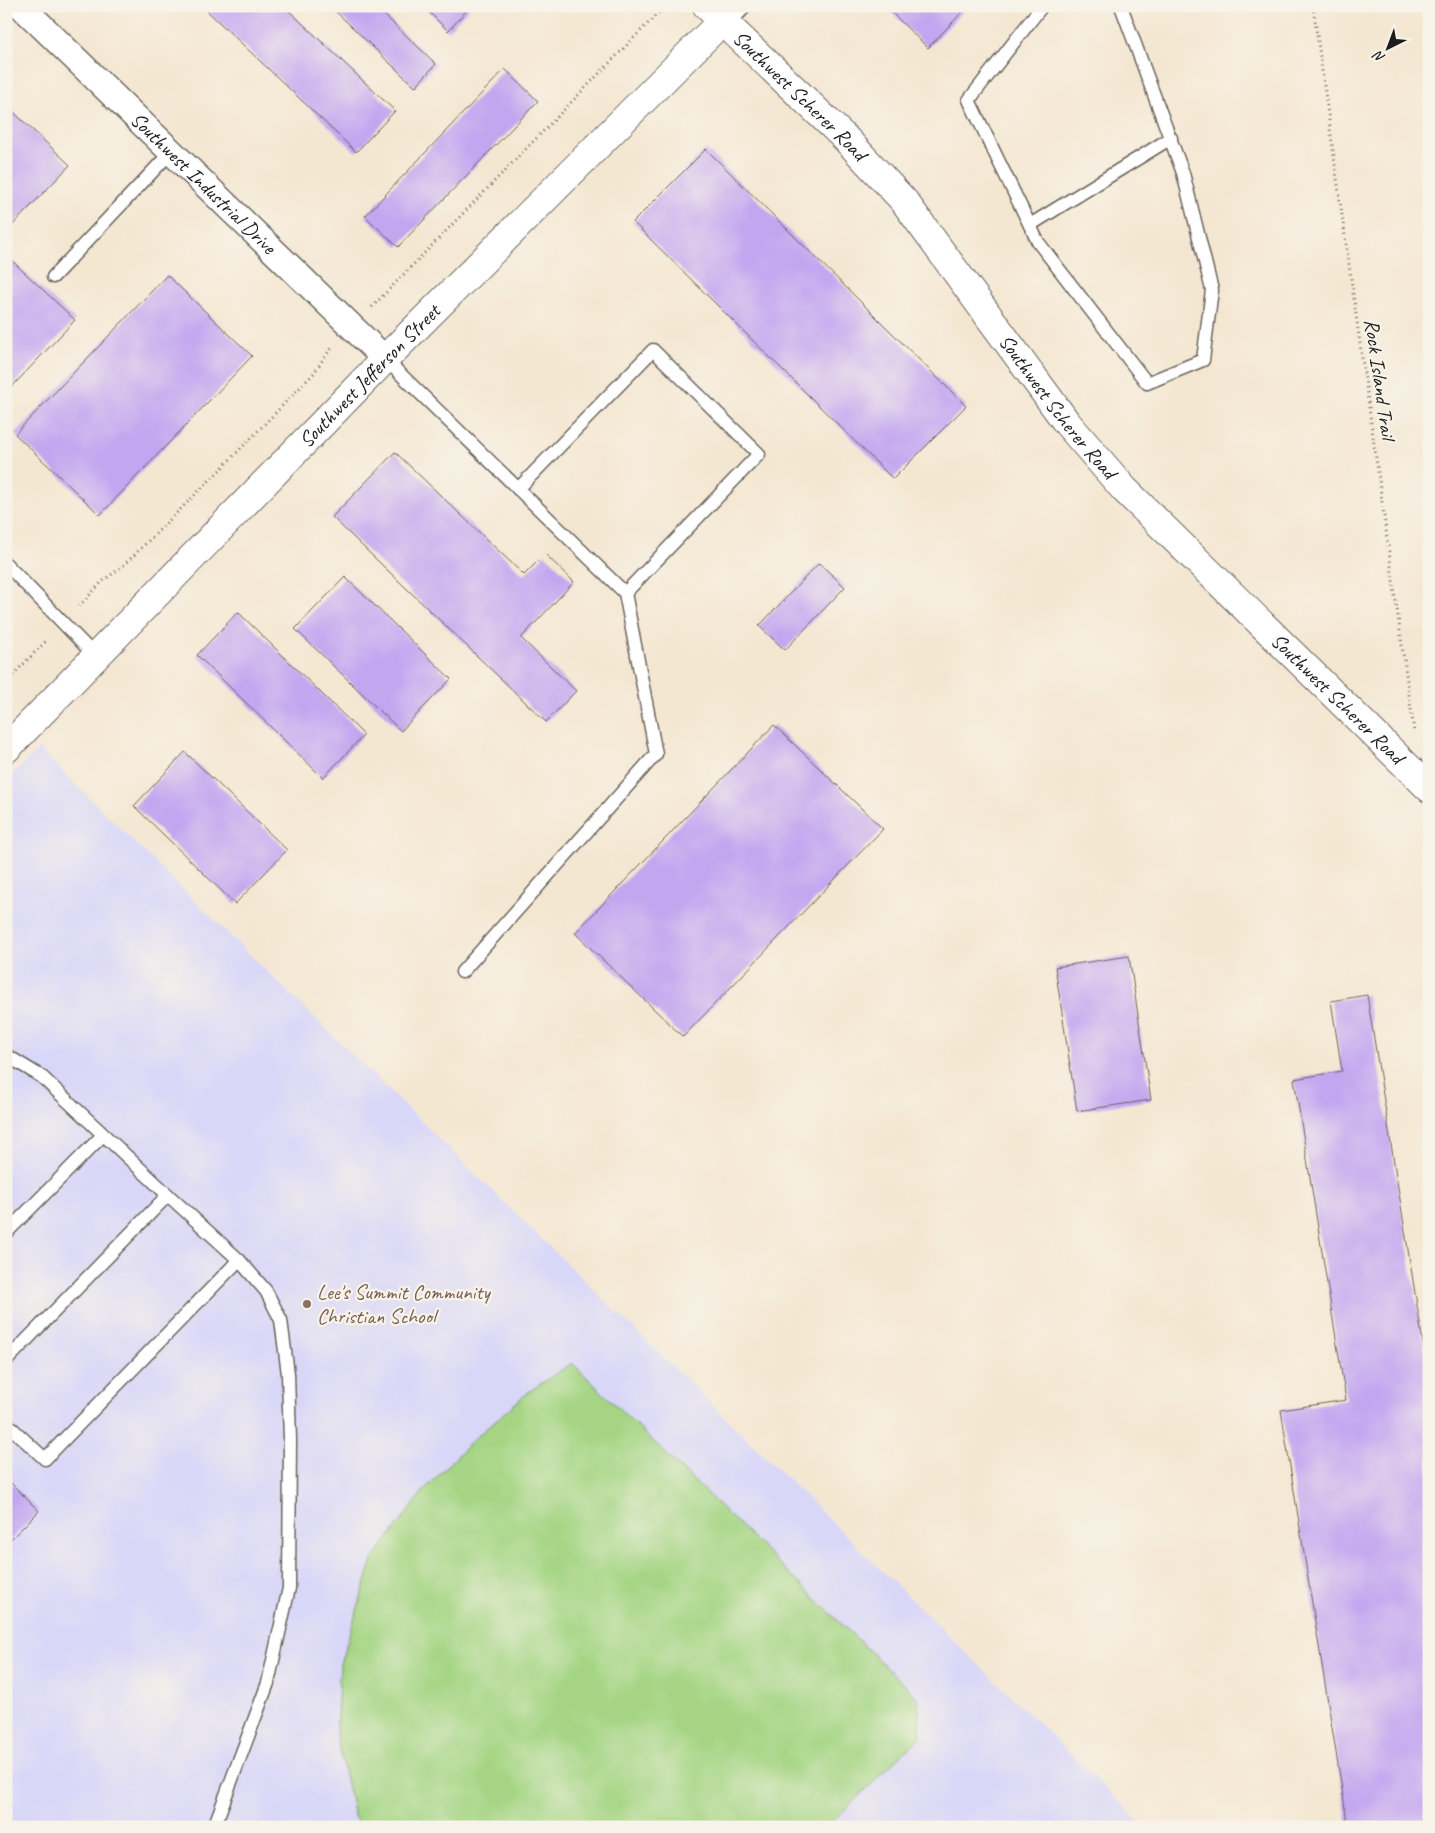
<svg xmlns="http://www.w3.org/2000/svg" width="1435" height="1833" font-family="Caveat,sans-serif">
  <rect width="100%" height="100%" fill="#f7f3e8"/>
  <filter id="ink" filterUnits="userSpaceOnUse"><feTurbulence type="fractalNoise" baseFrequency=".02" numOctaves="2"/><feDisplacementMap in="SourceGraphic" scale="10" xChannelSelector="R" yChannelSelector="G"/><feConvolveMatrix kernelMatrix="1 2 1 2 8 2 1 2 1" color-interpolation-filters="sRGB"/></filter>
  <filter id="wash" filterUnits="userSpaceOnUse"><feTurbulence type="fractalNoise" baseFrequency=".0096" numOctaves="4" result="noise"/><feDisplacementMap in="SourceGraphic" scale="20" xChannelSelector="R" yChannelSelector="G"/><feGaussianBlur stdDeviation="1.12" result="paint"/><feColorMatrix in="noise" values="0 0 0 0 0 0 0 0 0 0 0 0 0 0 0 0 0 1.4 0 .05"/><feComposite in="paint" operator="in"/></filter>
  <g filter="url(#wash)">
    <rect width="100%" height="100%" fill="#f4e7d2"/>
    <path fill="#d9d7f8" d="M 39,749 L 1145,1827 L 6,1827 L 6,781 Z"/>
    <path fill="#a5d584" stroke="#607850" d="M 572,1363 L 918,1698 L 921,1736 L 827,1827 L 360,1827 L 354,1816 L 336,1734 L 340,1664 L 373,1560 L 424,1490 L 475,1438 L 527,1393 Z"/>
    <g id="blocks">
      <g fill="#c2a6f0">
        <path d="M 202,6 L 284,6 L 395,111 L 356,152 Z"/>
        <path d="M 330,6 L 375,6 L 436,64 L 415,87 Z"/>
        <path d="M 423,6 L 467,6 L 469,8 L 448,31 Z"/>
        <path d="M 894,6 L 968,6 L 928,48 L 890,11 Z"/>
        <path d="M 505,69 L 538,101 L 398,247 L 365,216 Z"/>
        <path d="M 6,105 L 70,165 L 6,232 Z"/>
        <path d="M 706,149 L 966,406 L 893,479 L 633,222 Z"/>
        <path d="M 6,255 L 75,320 L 6,393 Z"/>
        <path d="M 167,275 L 252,356 L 100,515 L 15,434 Z"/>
        <path d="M 395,452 L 524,575 L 545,554 L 574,582 L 521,638 L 576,691 L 546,722 L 332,517 Z"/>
        <path d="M 819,563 L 845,587 L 785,650 L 759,626 Z"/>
        <path d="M 345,577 L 451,679 L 401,731 L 295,629 Z"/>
        <path d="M 238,612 L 364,735 L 323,778 L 197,655 Z"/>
        <path d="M 774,725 L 883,829 L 683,1037 L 575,933 Z"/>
        <path d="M 185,752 L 287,850 L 235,904 L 134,806 Z"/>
        <path d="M 1129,956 L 1151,1100 L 1077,1111 L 1055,967 Z"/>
        <path d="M 1367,995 L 1429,1380 L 1429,1827 L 1348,1827 L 1281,1410 L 1346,1400 L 1294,1079 L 1342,1071 L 1331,1001 Z"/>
        <path d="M 6,1478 L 39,1511 L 6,1544 Z"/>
      </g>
    </g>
  </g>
  <g filter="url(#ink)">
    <use href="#blocks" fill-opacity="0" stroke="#68635c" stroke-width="1"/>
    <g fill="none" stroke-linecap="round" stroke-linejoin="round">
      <g stroke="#68635c" stroke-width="15">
        <g id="service">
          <path d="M 1042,6 L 969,100 L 1038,242 L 1147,383 L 1203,360 L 1212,290 L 1183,173 L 1121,6"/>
          <path d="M 1030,225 L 1171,138"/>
          <path d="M 53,277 L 171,152"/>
          <path d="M 385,359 L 625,593 L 656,754 L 462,972"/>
          <path d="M 518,489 L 653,350 L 759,454 L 625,593"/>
          <path d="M 6,564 L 96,657"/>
          <path d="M 6,1055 L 42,1077 L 168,1195 L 6,1361"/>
          <path d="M 6,1233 L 103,1135"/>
          <path d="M 6,1423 L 45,1459 L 239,1260 L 168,1195"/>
          <path d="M 214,1827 L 268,1683 L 289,1588 L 290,1440 L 288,1374 L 281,1320 L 266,1291 L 239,1260"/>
        </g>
      </g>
      <g stroke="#68635c" stroke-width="28">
        <g id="minor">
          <path id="s1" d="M 21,6 L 385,359"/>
          <path d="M 722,21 L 737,6"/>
        </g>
      </g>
      <g stroke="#68635c" stroke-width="30">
        <g id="tertiary">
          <path id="s2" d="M 6,749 L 385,359 L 722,21"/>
        </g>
      </g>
      <g stroke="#68635c" stroke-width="30">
        <g id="secondary">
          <path id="s3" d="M 707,6 L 846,139 L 904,201 L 1067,423 L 1124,489 L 1429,788"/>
        </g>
      </g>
      <g stroke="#68635c" stroke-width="3" stroke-dasharray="1 4" stroke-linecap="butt">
        <path d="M 1313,6 L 1414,731"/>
        <path d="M 372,307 L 665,6"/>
        <path d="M 79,606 L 103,581 L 124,565 L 220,470 L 314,373 L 326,355 L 333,347"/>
        <path d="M 6,682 L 47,640"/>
        <path d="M 1428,817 L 1424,834 L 1429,866"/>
      </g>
      <use href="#service" stroke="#fff" stroke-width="12"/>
      <use href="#minor" stroke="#fff" stroke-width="25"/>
      <use href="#tertiary" stroke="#fff" stroke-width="28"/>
      <use href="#secondary" stroke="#fff" stroke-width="28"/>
    </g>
  </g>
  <circle fill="#8d6e63" stroke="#f7f3e8" stroke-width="2" cx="307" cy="1304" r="5"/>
  <g text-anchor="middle" stroke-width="4.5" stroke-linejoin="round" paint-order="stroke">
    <g font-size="21" fill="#1c1c1c" stroke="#f7f3e8">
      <text dy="7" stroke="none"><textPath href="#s3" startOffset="129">Southwest Scherer Road</textPath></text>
      <text dy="7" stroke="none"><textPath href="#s1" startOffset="254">Southwest Industrial Drive</textPath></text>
      <text dy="7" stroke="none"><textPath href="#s2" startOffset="521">Southwest Jefferson Street</textPath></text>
      <text transform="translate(1380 379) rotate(82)" y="7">Rock Island Trail</text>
      <text dy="7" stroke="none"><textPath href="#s3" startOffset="534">Southwest Scherer Road</textPath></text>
      <text dy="7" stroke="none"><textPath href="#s3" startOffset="939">Southwest Scherer Road</textPath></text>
    </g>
    <g font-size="21" fill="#785e54" stroke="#f7f3e8" text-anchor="start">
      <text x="317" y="1299">Lee's Summit Community<tspan x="317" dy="24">Christian School</tspan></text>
    </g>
  </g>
  <rect width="1435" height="1833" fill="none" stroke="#f7f3e8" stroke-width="25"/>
  <g transform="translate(1388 48) rotate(222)" stroke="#f7f3e8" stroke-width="4" paint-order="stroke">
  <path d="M0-4L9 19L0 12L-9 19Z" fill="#1c1c1c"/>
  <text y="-8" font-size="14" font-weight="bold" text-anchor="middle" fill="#1c1c1c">N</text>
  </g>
</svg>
